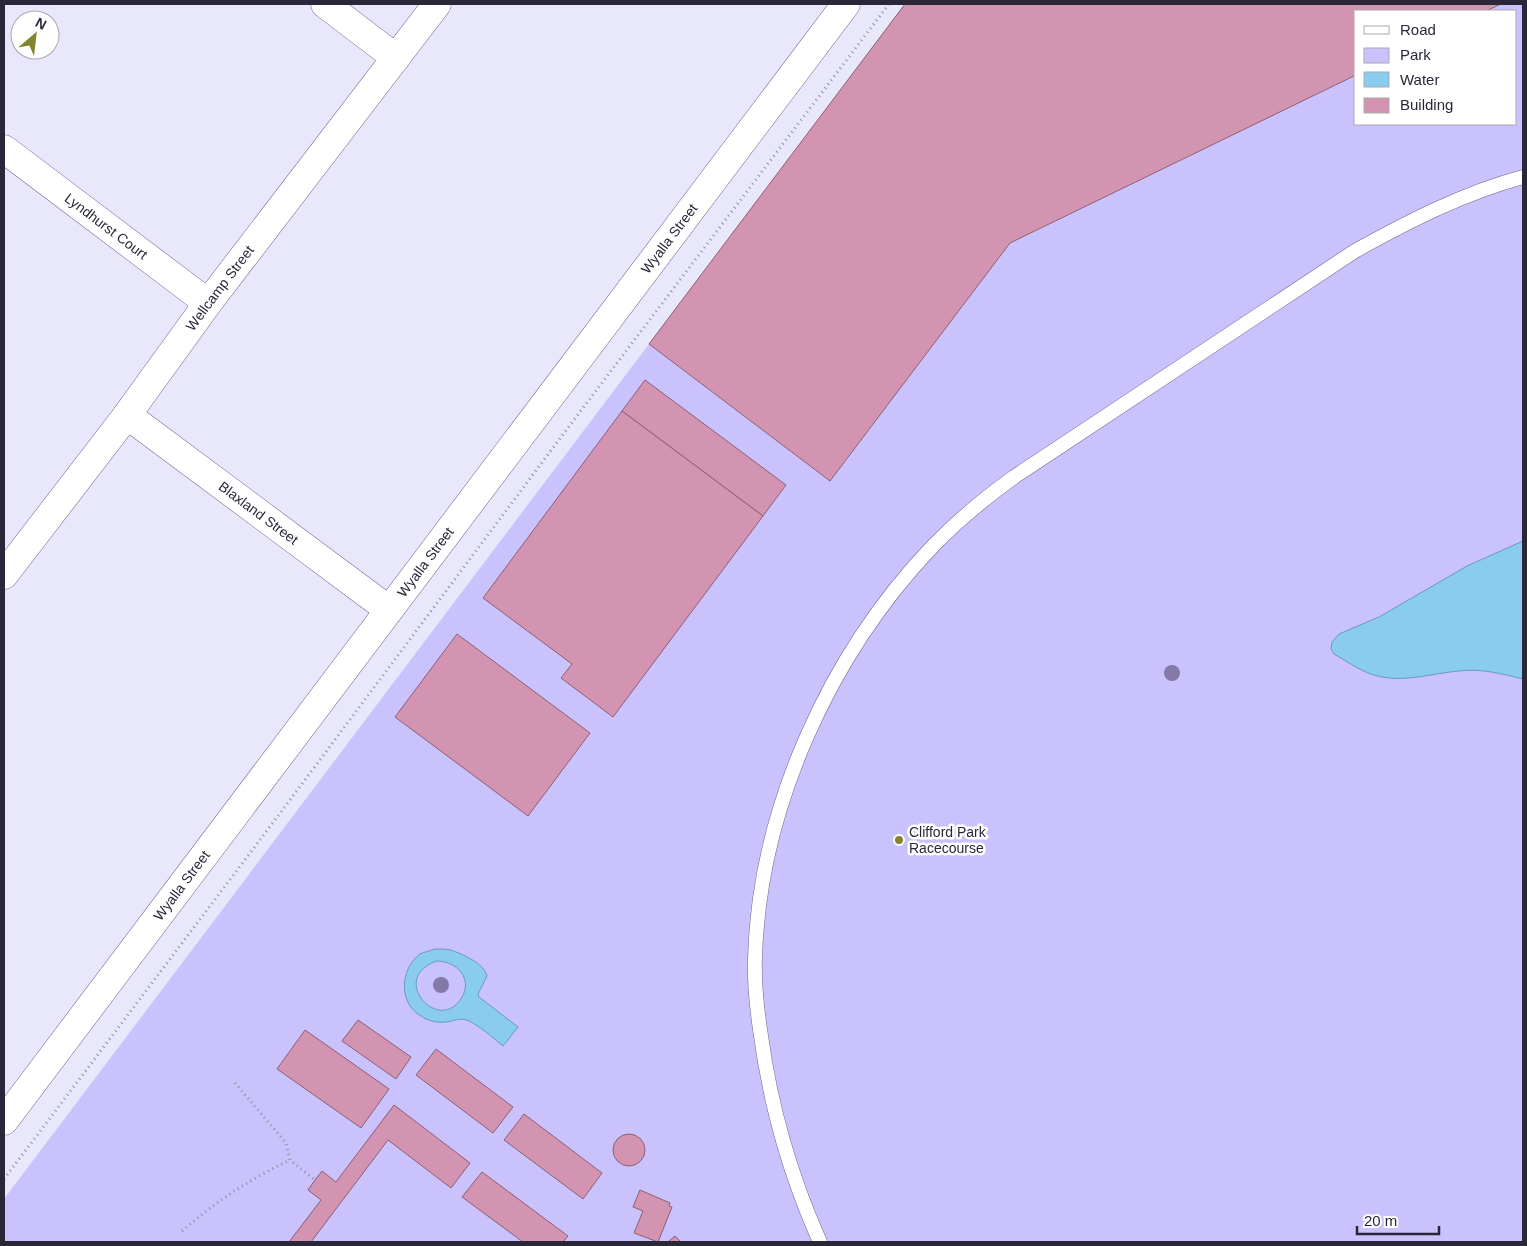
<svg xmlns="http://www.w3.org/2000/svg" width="1527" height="1246" font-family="Arial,sans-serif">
  <rect width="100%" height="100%" fill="#e9e7fb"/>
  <path fill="#c9c2fd" d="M 1501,4 L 1523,4 L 1523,1242 L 4,1242 L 4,1199 L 649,344 L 830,481 L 1010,243 L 1356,75 L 1356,124 L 1516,124 L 1516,11 L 1486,11 Z"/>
  <g fill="#89cced" stroke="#6c9ab7" fill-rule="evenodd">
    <path d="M 1523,541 L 1523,679 C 1503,674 1480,668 1459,671 C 1434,673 1407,682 1382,677 C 1364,674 1350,663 1334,654 L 1331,649 L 1332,642 L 1339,634 L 1379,617 L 1467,566 Z"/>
    <path d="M 435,949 C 440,949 446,949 451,950 C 462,954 484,963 487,976 L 478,994 L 479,997 L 518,1027 L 503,1046 C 492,1037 481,1027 469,1021 C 461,1017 454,1021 446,1022 C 437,1023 428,1021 421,1016 C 398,1003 400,969 420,954 C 424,952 430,951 435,949 ZM 437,961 C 456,961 473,978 462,997 C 440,1036 387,978 437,961 Z"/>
  </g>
  <g fill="#d294b1" stroke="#8d5f74">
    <path d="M 905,4 L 1501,4 L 1486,11 L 1356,11 L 1356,75 L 1010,243 L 830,481 L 649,344 Z"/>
    <path d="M 645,380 L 786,485 L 763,516 L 622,411 Z"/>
    <path d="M 622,411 L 763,516 L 613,717 L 561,678 L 572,664 L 483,598 Z"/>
    <path d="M 457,634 L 590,733 L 528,816 L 395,717 Z"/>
    <path d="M 358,1020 L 411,1057 L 396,1079 L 342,1041 Z"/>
    <path d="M 305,1030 L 389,1089 L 361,1128 L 277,1069 Z"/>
    <path d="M 436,1049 L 513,1107 L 493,1133 L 416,1075 Z"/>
    <path d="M 394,1105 L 470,1163 L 451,1188 L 388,1140 L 311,1242 L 289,1242 L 321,1200 L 308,1190 L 315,1180 L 322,1171 L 336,1182 Z"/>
    <path d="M 524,1114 L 602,1173 L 583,1199 L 504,1140 Z"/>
    <circle cx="629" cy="1150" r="16"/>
    <path d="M 482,1172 L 568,1236 L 563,1242 L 523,1242 L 462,1197 Z"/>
    <path d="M 640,1190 L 670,1203 L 669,1206 L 672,1207 L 658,1242 L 634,1233 L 643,1211 L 633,1207 Z"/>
    <path d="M 675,1236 L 681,1242 L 668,1242 Z"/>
  </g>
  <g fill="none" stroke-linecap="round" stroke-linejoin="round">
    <g stroke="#6c6691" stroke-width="15">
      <path id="lane" d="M 820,1242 C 790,1175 771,1109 761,1036 C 757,1010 754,984 755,958 C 759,809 830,654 932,547 C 957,521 985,498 1014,477 L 1355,251 C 1409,221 1464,193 1523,177"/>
    </g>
    <g stroke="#6c6691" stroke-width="29">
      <g id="street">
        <path d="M 325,4 L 396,58"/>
        <path id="s1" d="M 4,149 L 208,303"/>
        <path id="s2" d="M 127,415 L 389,610"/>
        <path id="s3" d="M 4,575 L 127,415 L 208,303 L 437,4"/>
      </g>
    </g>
    <g stroke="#6c6691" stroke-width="29">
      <g id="secondary">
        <path id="s4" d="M 4,1121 L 846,4"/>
      </g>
    </g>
    <g stroke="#918fa2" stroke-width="3" stroke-dasharray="1 4" stroke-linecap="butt">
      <path d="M 235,1083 L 286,1143 L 290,1160 L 315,1180"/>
      <path d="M 4,1179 L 281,812 L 567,429 L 889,4"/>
      <path d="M 182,1231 C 218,1200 247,1181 290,1160"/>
    </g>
    <use href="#lane" stroke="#fff" stroke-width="14"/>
    <use href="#street" stroke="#fff" stroke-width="28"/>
    <use href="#secondary" stroke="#fff" stroke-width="28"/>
  </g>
  <g fill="#8378a6">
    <circle cx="1172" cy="673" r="8"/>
    <circle cx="441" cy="985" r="8"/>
  </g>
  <circle fill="#82842e" stroke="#fff" stroke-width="2" cx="899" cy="840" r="5"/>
  <g text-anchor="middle" stroke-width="5" stroke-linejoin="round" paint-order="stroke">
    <g font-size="14" fill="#2a2739" stroke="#fff">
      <text dy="5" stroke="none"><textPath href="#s1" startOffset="128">Lyndhurst Court</textPath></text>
      <text dy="5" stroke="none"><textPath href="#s4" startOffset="1105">Wyalla Street</textPath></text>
      <text dy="5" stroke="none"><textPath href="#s3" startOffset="359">Wellcamp Street</textPath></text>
      <text dy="5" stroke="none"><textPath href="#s2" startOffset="164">Blaxland Street</textPath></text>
      <text dy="5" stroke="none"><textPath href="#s4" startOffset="700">Wyalla Street</textPath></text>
      <text dy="5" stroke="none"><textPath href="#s4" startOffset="295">Wyalla Street</textPath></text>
    </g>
    <g font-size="14" fill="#2a2739" stroke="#fff" text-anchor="start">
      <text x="909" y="837">Clifford Park<tspan x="909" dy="16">Racecourse</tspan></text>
    </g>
  </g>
  <rect width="1527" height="1246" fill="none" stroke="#2a2739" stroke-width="10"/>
  <rect x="1354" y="10" width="162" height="115" fill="#ffffff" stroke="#aaa9b0"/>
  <rect x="1364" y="26" width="25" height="8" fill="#ffffff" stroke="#aaa9b0"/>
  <text x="1400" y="35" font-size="15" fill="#2a2739">Road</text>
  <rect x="1364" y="48" width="25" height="15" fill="#c9c2fd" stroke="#aaa9b0"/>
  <text x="1400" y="60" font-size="15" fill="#2a2739">Park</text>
  <rect x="1364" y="72" width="25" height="15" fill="#89cced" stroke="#aaa9b0"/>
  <text x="1400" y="85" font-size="15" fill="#2a2739">Water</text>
  <rect x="1364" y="98" width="25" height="15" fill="#d294b1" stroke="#aaa9b0"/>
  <text x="1400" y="110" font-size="15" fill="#2a2739">Building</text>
  <g transform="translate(35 35) rotate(28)"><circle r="24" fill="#ffffff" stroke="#aaa9b0"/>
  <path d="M0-4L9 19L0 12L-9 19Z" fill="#82842e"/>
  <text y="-8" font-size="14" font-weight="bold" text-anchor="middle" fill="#2a2739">N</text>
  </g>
  <path d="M1357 1226v8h82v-8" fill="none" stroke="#2a2739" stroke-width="2.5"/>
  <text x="1364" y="1226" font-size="15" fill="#2a2739" stroke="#ffffff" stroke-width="4" paint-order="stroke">20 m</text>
</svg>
